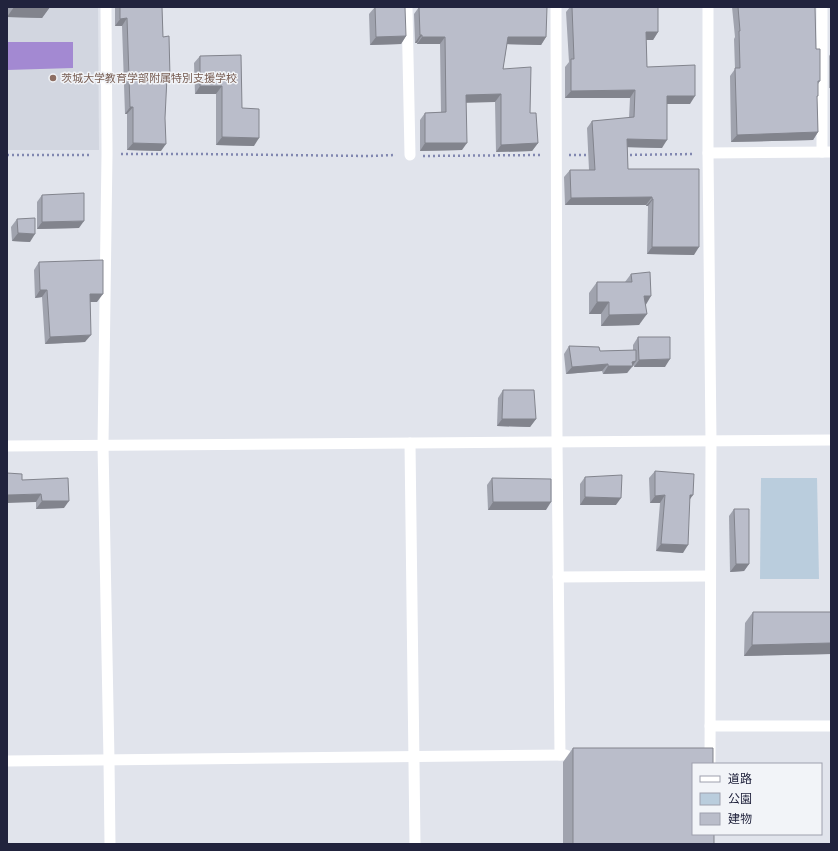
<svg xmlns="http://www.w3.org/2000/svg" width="838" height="851" font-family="'Varela Round','Noto Sans JP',sans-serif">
  <rect width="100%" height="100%" fill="#e1e4ec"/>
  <path fill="#d2d6e0" d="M 7,7 L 98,7 L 99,150 L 7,150 Z"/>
  <path fill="#bacddd" d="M 761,478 L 817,478 L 819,579 L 760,579 Z"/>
  <path fill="#a389d2" d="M 7,42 L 73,42 L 73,68 L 7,70 Z"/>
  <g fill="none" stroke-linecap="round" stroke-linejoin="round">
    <g stroke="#8187b0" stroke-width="2.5" stroke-dasharray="2 3" stroke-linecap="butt">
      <path d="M 121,154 L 198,154 L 368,156 L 396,155"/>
      <path d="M 7,155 L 92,155"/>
      <path d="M 569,155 L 590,155"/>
      <path d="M 625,155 L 694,154"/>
      <path d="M 423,156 L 542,155"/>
    </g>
    <g stroke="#fff" stroke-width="11">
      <path d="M 106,7 L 107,154 L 103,445 L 109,760 L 110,844"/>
      <path d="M 407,7 L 410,155"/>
      <path d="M 556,7 L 557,442 L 560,755"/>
      <path d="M 822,7 L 822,152"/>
      <path d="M 708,153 L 831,152"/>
      <path d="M 410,443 L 415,844"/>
      <path d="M 558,577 L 710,576"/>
      <path d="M 710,726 L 831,726"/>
      <path d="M 7,761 L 566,755"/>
    </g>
    <g stroke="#fff" stroke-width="11">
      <path d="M 708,7 L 708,153 L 711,441 L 710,764"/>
      <path d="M 7,446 L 831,440"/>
    </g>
  </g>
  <g fill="#a0a3ae">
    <path d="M 7,7 L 50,7 L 42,18 L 7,17 Z"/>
    <path d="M 115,7 L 162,7 L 163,37 L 170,77 L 167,82 L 161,151 L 127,150 L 127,114 L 125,114 L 122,26 L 115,26 Z"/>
    <path d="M 375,7 L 406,36 L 401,44 L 370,45 L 369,14 Z"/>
    <path d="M 419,7 L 546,37 L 541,45 L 507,44 L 503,69 L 530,113 L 538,143 L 532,151 L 496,152 L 495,102 L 466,102 L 462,150 L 420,151 L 420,120 L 425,113 L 441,112 L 440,44 L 417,44 L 417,43 L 415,43 L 414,14 Z"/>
    <path d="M 570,7 L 658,7 L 658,32 L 653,40 L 646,40 L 647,67 L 690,104 L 667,104 L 662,148 L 627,147 L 628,169 L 699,169 L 694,255 L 647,254 L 648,206 L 646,206 L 646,205 L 565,205 L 564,177 L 570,170 L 589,170 L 587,128 L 592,121 L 629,118 L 630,98 L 565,98 L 565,67 L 569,62 L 566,12 Z"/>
    <path d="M 732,7 L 815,7 L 816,49 L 820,81 L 818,84 L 817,98 L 818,132 L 813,140 L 731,142 L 730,76 L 735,69 L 734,39 L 735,37 Z"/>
    <path d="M 831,53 L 831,88 L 829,88 L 829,56 Z"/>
    <path d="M 200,56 L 242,108 L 254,146 L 216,145 L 216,94 L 195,94 L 194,63 Z"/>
    <path d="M 42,195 L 79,228 L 37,229 L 37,202 Z"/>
    <path d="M 17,219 L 30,242 L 12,241 L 11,227 Z"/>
    <path d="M 39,262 L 97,302 L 90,302 L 85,342 L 45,344 L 42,297 L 35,298 L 34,270 Z"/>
    <path d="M 631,274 L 646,304 L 639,325 L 601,326 L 601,314 L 589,314 L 589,293 L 597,282 L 625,282 Z"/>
    <path d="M 638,337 L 665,367 L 634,367 L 634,365 L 627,373 L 603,374 L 602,371 L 566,374 L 564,354 L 569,346 L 600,351 L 633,350 L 633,345 Z"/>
    <path d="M 503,390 L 536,419 L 530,427 L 497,426 L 498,398 Z"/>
    <path d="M 655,471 L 689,500 L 683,553 L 656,551 L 660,503 L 650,503 L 649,478 Z"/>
    <path d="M 585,477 L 616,505 L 580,505 L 580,484 Z"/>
    <path d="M 492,478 L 546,510 L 488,510 L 487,485 Z"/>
    <path d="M 22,480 L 64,508 L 36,509 L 36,502 Z"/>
    <path d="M 734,509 L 749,564 L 744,571 L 730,572 L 729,516 Z"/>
    <path d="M 753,612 L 831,612 L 831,654 L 744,656 L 745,623 Z"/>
    <path d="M 573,748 L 714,844 L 563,844 L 563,762 Z"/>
  </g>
  <g fill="#82848d">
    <path d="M 14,7 L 50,7 L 42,18 L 7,17 Z"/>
    <path d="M 127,18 L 122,26 L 115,26 L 120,19 Z"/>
    <path d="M 646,32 L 658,32 L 653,40 L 641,40 Z"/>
    <path d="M 420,35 L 422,35 L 417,43 L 415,43 Z"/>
    <path d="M 406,36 L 401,44 L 370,45 L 376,37 Z"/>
    <path d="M 422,37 L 445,37 L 440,44 L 417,44 Z"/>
    <path d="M 508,37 L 546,37 L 541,45 L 503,44 Z"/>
    <path d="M 167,77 L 170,77 L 165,84 Z"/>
    <path d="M 200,86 L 222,86 L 216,94 L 195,94 Z"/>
    <path d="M 635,90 L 630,98 L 565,98 L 571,91 Z"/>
    <path d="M 501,94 L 495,102 L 460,103 L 466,95 Z"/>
    <path d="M 667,96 L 695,96 L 690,104 L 662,104 Z"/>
    <path d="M 130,107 L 133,107 L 127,114 L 125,114 Z"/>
    <path d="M 818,132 L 813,140 L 731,142 L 737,135 Z"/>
    <path d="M 222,137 L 259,138 L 254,146 L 216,145 Z"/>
    <path d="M 627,139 L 667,140 L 662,148 L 621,147 Z"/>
    <path d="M 133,143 L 166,144 L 161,151 L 127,150 Z"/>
    <path d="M 425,143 L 467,143 L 462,150 L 420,151 Z"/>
    <path d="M 538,143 L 532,151 L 496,152 L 501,145 Z"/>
    <path d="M 652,197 L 646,205 L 565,205 L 571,198 Z"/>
    <path d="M 652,199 L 653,199 L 648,206 L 646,206 Z"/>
    <path d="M 84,221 L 79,228 L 37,229 L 42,222 Z"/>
    <path d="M 18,233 L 35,234 L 30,242 L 12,241 Z"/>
    <path d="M 652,247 L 699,247 L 694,255 L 647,254 Z"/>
    <path d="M 40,290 L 47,290 L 42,297 L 35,298 Z"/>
    <path d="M 90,294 L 103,294 L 97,302 L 85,302 Z"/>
    <path d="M 644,296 L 651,296 L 644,308 Z"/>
    <path d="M 597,302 L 609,302 L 601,314 L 589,314 Z"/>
    <path d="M 647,314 L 639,325 L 601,326 L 609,315 Z"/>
    <path d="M 91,335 L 85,342 L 45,344 L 50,337 Z"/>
    <path d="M 670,359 L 665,367 L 634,367 L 639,360 Z"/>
    <path d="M 636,361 L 627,373 L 603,374 L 608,366 Z"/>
    <path d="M 608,364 L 602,371 L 566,374 L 572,367 Z"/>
    <path d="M 502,419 L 536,419 L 530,427 L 497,426 Z"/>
    <path d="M 41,494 L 36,502 L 7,503 L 7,495 Z"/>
    <path d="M 665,495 L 660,503 L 650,503 L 655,496 Z"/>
    <path d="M 690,495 L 693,495 L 688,502 Z"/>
    <path d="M 585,497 L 621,498 L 616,505 L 580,505 Z"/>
    <path d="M 42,501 L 69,501 L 64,508 L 36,509 Z"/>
    <path d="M 493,502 L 551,502 L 546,510 L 488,510 Z"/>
    <path d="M 661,544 L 688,545 L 683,553 L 656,551 Z"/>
    <path d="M 736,564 L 749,564 L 744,571 L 730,572 Z"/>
    <path d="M 831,643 L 831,654 L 744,656 L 752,645 Z"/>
  </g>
  <g fill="#babdca" stroke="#82848d">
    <path d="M 120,7 L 162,7 L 163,37 L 169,36 L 170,77 L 167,77 L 165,118 L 166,144 L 133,143 L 133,107 L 130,107 L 127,18 L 120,19 Z"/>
    <path d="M 375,7 L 405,7 L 406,36 L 376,37 Z"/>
    <path d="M 419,7 L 547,7 L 546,37 L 508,37 L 503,69 L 531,67 L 530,113 L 536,113 L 538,143 L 501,145 L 501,94 L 466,95 L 467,143 L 425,143 L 425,113 L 446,112 L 445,37 L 422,37 L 422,35 L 420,35 Z"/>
    <path d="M 572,7 L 658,7 L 658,32 L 646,32 L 647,67 L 695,65 L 695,96 L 667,96 L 667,140 L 627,139 L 628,169 L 699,169 L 699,247 L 652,247 L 653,199 L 652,199 L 652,197 L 571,198 L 570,170 L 595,170 L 592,121 L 634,117 L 635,90 L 571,91 L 571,59 L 574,59 Z"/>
    <path d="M 738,7 L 815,7 L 816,49 L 820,49 L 820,81 L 818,81 L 818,96 L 817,96 L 818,132 L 737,135 L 735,68 L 740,68 L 739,31 L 740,31 Z"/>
    <path d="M 241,55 L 242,108 L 259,109 L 259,138 L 222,137 L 222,86 L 200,86 L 200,56 Z"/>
    <path d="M 84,193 L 84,221 L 42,222 L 42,195 Z"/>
    <path d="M 35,218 L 35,234 L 18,233 L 17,219 Z"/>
    <path d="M 103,260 L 103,294 L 90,294 L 91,335 L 50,337 L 47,290 L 40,290 L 39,262 Z"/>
    <path d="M 650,272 L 651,296 L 644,296 L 647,314 L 609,315 L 609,302 L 597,302 L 597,282 L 632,282 L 631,274 Z"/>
    <path d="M 638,337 L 670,337 L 670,359 L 639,360 Z"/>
    <path d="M 569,346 L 599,347 L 600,351 L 636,350 L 636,361 L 632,362 L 633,366 L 608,366 L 608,364 L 572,367 Z"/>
    <path d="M 503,390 L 534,390 L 536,419 L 502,419 Z"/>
    <path d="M 655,471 L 694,474 L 693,495 L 690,495 L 688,545 L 661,544 L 665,495 L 655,496 Z"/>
    <path d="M 7,473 L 22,474 L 22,480 L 68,478 L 69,501 L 42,501 L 41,494 L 7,495 Z"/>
    <path d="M 622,475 L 621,498 L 585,497 L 585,477 Z"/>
    <path d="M 492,478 L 551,479 L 551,502 L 493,502 Z"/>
    <path d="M 734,509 L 749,509 L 749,564 L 736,564 Z"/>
    <path d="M 753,612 L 831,612 L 831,643 L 752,645 Z"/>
    <path d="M 573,748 L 713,748 L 713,764 L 693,764 L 693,834 L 714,834 L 714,844 L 573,844 Z"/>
  </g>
  <circle fill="#8d6e63" stroke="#f2f4f8" stroke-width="1.5" cx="53" cy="78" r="4"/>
  <g text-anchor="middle" stroke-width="3" stroke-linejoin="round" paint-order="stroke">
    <g font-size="11" fill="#785e54" stroke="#f2f4f8" text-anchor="start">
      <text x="61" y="82">茨城大学教育学部附属特別支援学校</text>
    </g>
  </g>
  <rect width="838" height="851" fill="none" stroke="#21233d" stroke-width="16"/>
  <rect x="692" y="763" width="130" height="72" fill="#f2f4f8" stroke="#9ea0ad"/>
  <rect x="700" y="776" width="20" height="6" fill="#ffffff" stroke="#9ea0ad"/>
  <text x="728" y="783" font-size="12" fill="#21233d">道路</text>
  <rect x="700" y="793" width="20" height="12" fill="#bacddd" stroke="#9ea0ad"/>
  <text x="728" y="803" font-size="12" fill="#21233d">公園</text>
  <rect x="700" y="813" width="20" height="12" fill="#babdca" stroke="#9ea0ad"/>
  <text x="728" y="823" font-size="12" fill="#21233d">建物</text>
</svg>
